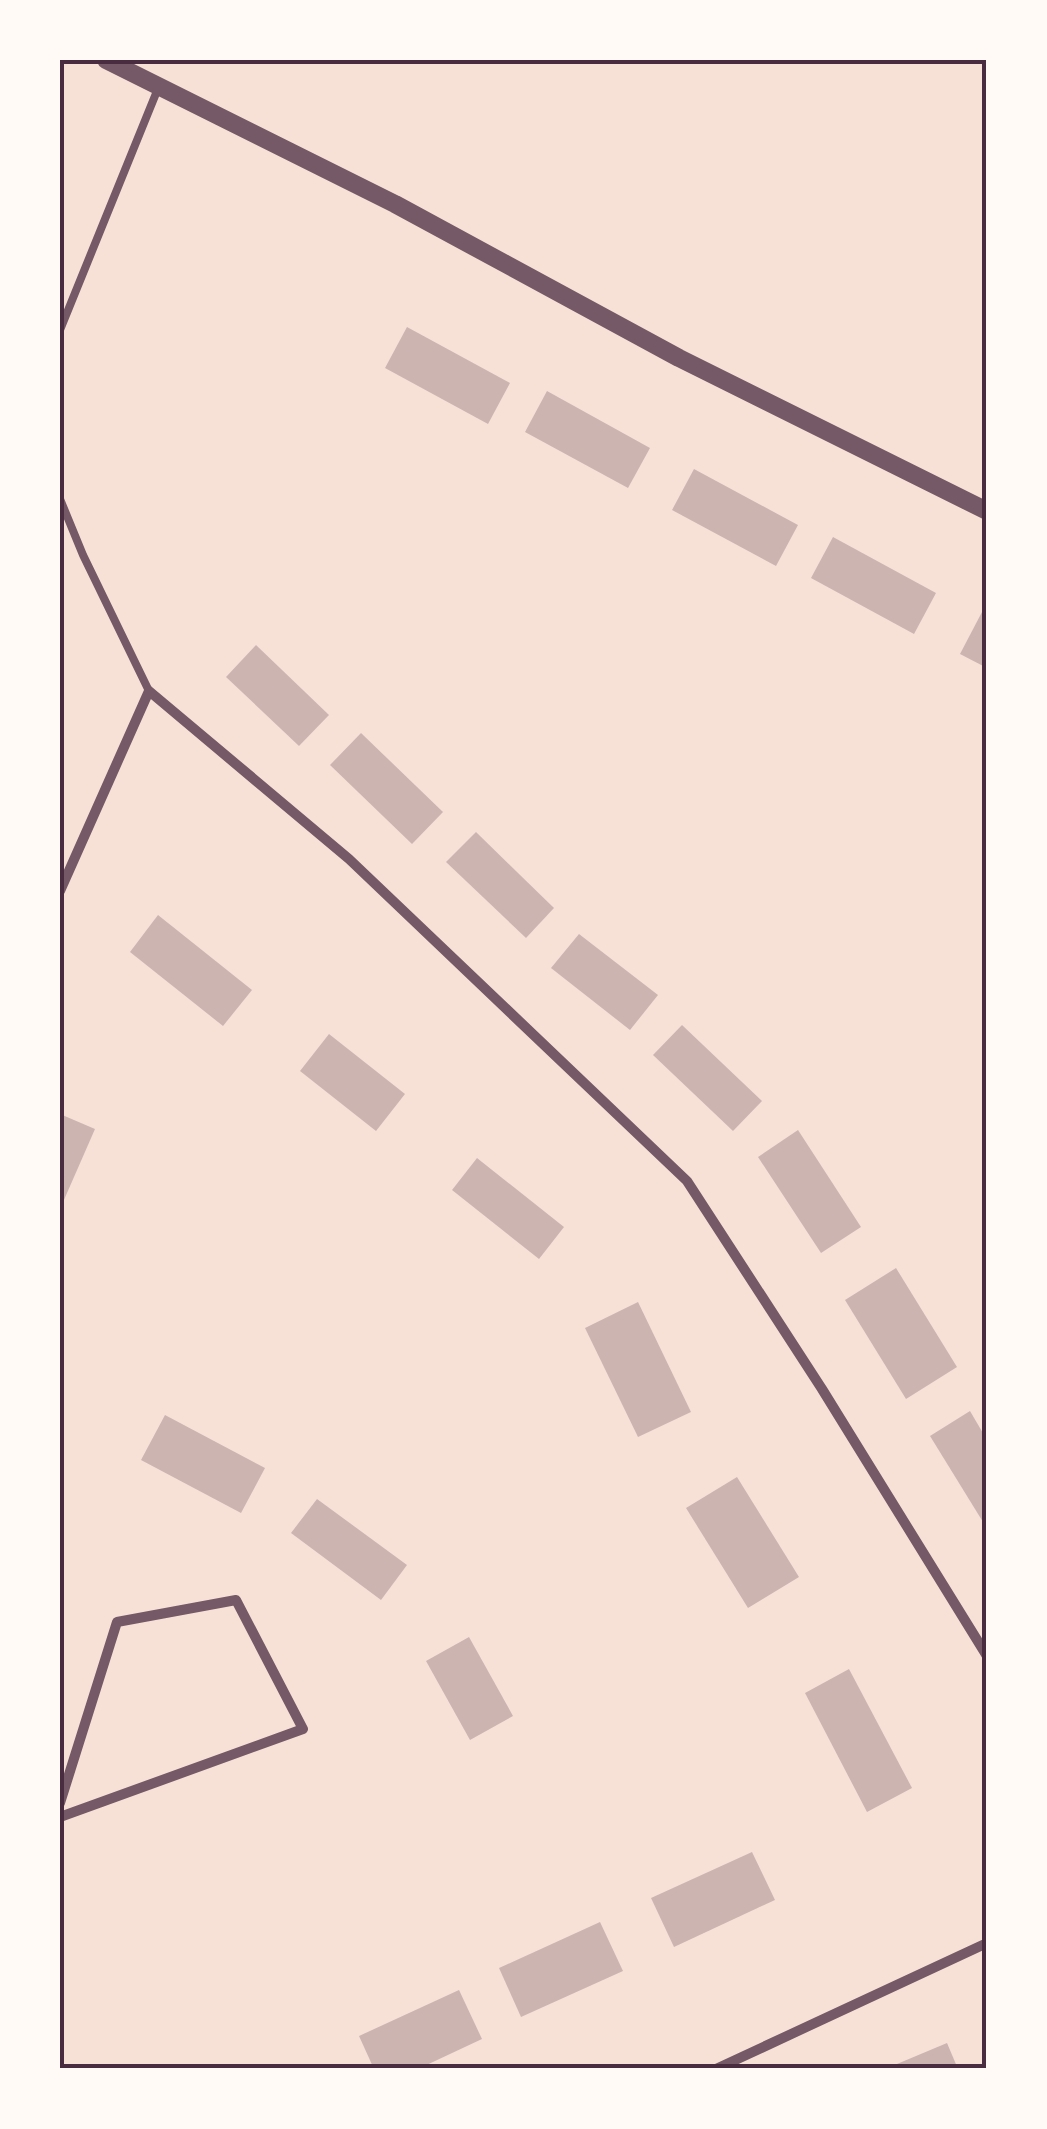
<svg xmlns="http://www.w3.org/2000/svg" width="1047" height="2129" font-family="'Sofia Sans Condensed',sans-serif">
  <rect width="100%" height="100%" fill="#f7e1d7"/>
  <g fill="#ccb4b1">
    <path d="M 407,327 L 510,383 L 488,424 L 385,368 Z"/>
    <path d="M 547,391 L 650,448 L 628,488 L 525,432 Z"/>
    <path d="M 694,469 L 798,525 L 776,566 L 672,510 Z"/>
    <path d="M 833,537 L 936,593 L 914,634 L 811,578 Z"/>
    <path d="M 982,612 L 987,615 L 987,668 L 960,654 Z"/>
    <path d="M 256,645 L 329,715 L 299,746 L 226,677 Z"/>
    <path d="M 361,733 L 443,812 L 412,844 L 330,765 Z"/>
    <path d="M 476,832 L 554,908 L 526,938 L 446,862 Z"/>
    <path d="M 158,915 L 252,990 L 223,1026 L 130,952 Z"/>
    <path d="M 579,934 L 658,995 L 630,1030 L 551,968 Z"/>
    <path d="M 682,1025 L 762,1101 L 733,1131 L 653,1055 Z"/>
    <path d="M 329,1034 L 405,1094 L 376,1131 L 300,1071 Z"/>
    <path d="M 60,1114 L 95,1129 L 60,1209 Z"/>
    <path d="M 798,1130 L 861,1227 L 821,1253 L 758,1157 Z"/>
    <path d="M 477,1158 L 564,1227 L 539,1259 L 452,1190 Z"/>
    <path d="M 896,1268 L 957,1367 L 906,1399 L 845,1300 Z"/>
    <path d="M 638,1302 L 691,1412 L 638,1437 L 585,1328 Z"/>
    <path d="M 970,1411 L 987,1440 L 987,1519 L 983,1522 L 930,1436 Z"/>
    <path d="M 165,1415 L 265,1468 L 241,1513 L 141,1460 Z"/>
    <path d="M 737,1477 L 799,1577 L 748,1608 L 686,1508 Z"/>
    <path d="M 317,1499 L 407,1565 L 381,1600 L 291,1533 Z"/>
    <path d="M 469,1637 L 513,1716 L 470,1740 L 426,1661 Z"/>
    <path d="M 849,1669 L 912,1788 L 867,1812 L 805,1693 Z"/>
    <path d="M 752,1852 L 775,1900 L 674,1947 L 651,1898 Z"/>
    <path d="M 600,1922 L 623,1971 L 521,2017 L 499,1968 Z"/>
    <path d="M 459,1990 L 482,2039 L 418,2069 L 374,2069 L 359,2036 Z"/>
    <path d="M 947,2043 L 958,2069 L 885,2069 Z"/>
  </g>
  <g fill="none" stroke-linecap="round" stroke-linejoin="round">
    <g stroke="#755966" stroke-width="8">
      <path d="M 60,330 L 159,86"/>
      <path d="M 60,499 L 83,555 L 149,691"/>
    </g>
    <g stroke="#755966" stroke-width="10">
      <path d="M 60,891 L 149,691 L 349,859 L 687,1181 L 822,1389 L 987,1656"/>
      <path d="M 60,1803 L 117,1622 L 236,1600 L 303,1729 L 60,1817"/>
      <path d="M 716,2069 L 987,1943"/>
    </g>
    <path stroke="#755966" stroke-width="18" d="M 106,60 L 395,204 L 679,358 L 987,511"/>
  </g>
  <rect width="1047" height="2129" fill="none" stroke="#fffaf5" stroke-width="125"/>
  <rect x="62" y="62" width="922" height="2004" fill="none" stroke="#4a2c40" stroke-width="4"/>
</svg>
